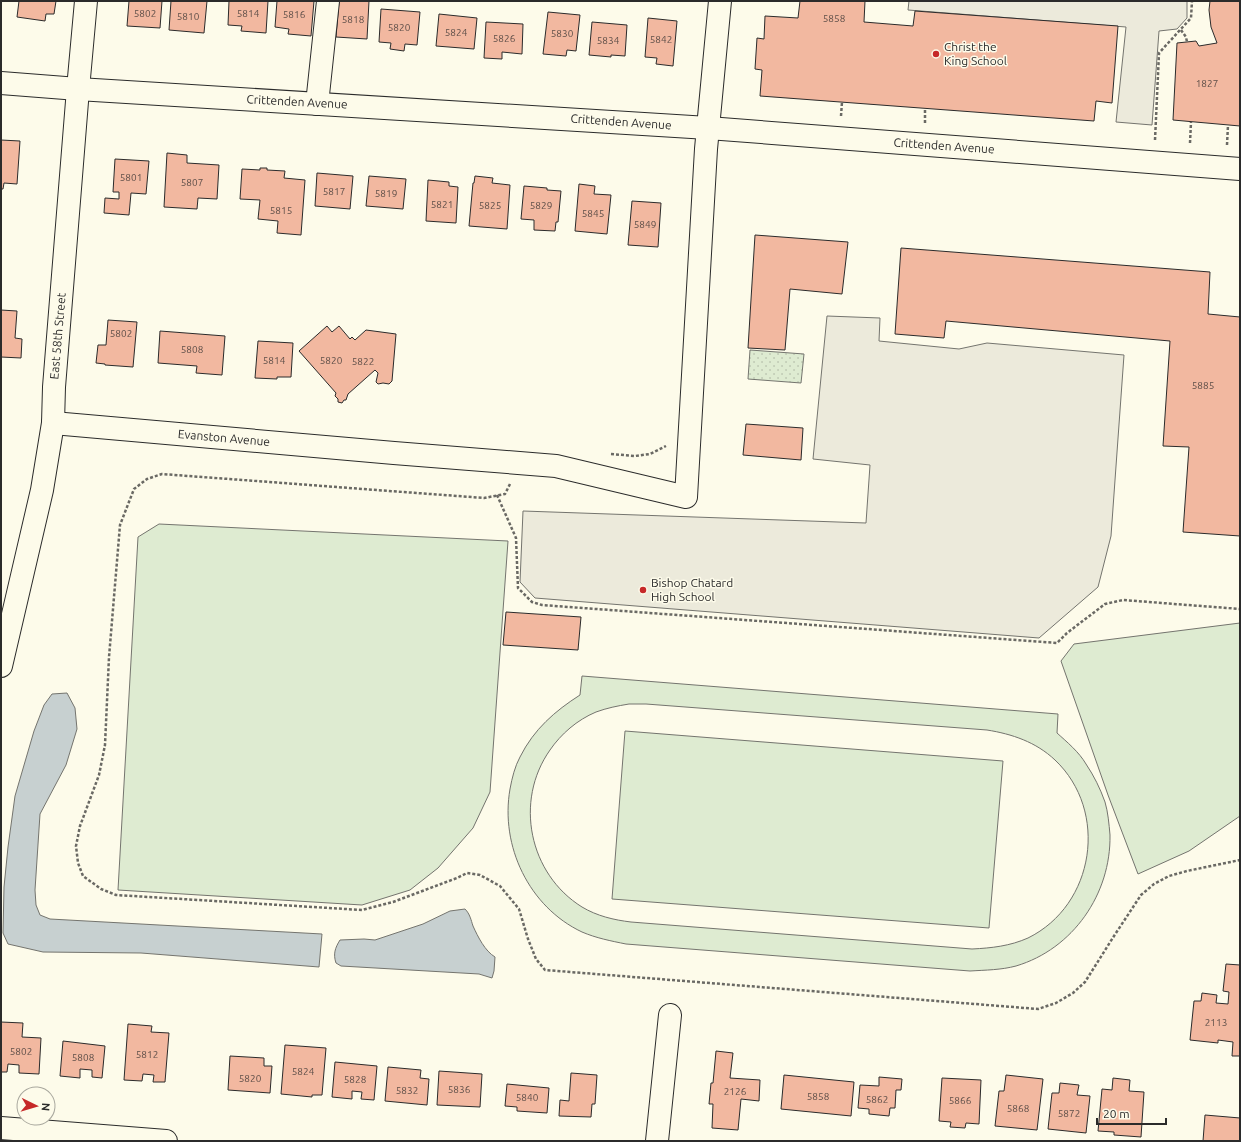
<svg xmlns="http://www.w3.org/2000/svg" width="1241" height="1142" font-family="Ubuntu,sans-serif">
  <defs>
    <pattern id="grass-dots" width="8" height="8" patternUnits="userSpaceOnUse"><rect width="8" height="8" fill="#deebd1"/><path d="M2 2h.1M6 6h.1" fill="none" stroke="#bfcab4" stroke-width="1.8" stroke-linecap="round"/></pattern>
  </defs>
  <rect width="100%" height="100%" fill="#fdfbea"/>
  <path fill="url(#grass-dots)" stroke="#74746e" d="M 750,350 L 804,354 L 801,383 L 748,379 Z"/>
  <g fill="#deebd1" stroke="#74746e" fill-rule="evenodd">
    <path d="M 159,524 L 508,541 L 490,792 L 473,828 L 438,868 L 410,890 L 362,905 L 118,890 L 138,537 Z"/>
    <path d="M 1240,623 L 1240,816 L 1189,851 L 1138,874 L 1108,795 L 1061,661 L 1074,644 Z"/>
    <path d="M 582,676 L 1058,714 L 1057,733 C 1067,742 1079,752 1086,764 C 1094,776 1100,788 1105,802 C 1108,812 1109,824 1110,835 C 1111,894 1073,949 1016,966 C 1001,970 986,970 970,971 L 626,944 C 611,941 596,938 582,932 C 529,907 500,846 510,789 C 512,778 515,766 520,757 C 534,729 555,711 580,695 ZM 629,704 L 646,704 L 987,730 C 1012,734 1036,742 1055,760 C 1109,811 1095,905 1028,938 C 1010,946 992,948 972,949 L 631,922 C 614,920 597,916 582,907 C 529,874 514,801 550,750 C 561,734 577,720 596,712 C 607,708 617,706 629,704 Z"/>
    <path d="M 625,731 L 1003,761 L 989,928 L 612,899 Z"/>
  </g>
  <g fill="#eceadb" stroke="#74746e">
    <path d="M 909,1 L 1187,1 L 1187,18 L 1177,29 L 1159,31 L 1152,125 L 1116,122 L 1126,27 L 908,10 Z"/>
    <path d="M 827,316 L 880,318 L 879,341 L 959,349 L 987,343 L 1124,355 L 1111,536 L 1098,587 L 1039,638 L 535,598 L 520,582 L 523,511 L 866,523 L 870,465 L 813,459 Z"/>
  </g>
  <g fill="#c7d0d0" stroke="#74746e">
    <path d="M 67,693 L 75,708 L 77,729 L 66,765 L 40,814 L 35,890 L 36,905 L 40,915 L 50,919 L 322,934 L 319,967 L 141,953 L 43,952 L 8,944 L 3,933 L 4,887 L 8,847 L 15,796 L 34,731 L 44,705 L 52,694 Z"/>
    <path d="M 465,909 C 470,914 471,920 473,926 C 478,937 485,951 495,957 L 494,971 L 492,978 L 479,974 L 341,966 L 336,963 C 333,954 335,948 340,940 L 364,939 L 375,940 L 423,924 L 450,911 Z"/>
  </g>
  <g fill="#f2b8a0" stroke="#2b2b2b">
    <path d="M 19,1 L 56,1 L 54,14 L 46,14 L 45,21 L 17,17 Z"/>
    <path d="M 129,1 L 162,1 L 160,28 L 127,26 Z"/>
    <path d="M 171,1 L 207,1 L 204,33 L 169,30 Z"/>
    <path d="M 229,1 L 268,1 L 266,33 L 241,31 L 242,26 L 228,25 Z"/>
    <path d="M 277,1 L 314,1 L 311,36 L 288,34 L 289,29 L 275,27 Z"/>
    <path d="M 339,1 L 369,1 L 367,39 L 336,37 Z"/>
    <path d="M 800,1 L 865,1 L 864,22 L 913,26 L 915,11 L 1118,26 L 1112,103 L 1096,101 L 1094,121 L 760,96 L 762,70 L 755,69 L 757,38 L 764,39 L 765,16 L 798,18 Z"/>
    <path d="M 1210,1 L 1240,1 L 1240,126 L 1173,120 L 1177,43 L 1196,41 L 1199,46 L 1217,43 L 1211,27 L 1209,10 Z"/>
    <path d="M 381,9 L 420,12 L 417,45 L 405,44 L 404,51 L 390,49 L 391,43 L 379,42 Z"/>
    <path d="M 548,12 L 580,15 L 576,51 L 567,50 L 566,56 L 543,54 Z"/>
    <path d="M 439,14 L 477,18 L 474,49 L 436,46 Z"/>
    <path d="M 648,18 L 677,21 L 673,66 L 656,64 L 657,58 L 645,57 Z"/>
    <path d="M 486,22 L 523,24 L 522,54 L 502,52 L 502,59 L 484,58 Z"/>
    <path d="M 592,22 L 627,25 L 625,56 L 611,55 L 611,57 L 589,55 Z"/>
    <path d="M 1,140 L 20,141 L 17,184 L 4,183 L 3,189 L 1,189 Z"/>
    <path d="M 167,153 L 187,155 L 187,163 L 219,165 L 217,199 L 198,198 L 197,209 L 164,207 Z"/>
    <path d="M 115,159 L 149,161 L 146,194 L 131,193 L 129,215 L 104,213 L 105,198 L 119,199 L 119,192 L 113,192 Z"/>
    <path d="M 260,168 L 267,168 L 267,170 L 285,171 L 284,178 L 305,180 L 301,235 L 277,233 L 278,221 L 258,219 L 260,200 L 240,199 L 242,169 L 260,170 Z"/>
    <path d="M 317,173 L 353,176 L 350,209 L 315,206 Z"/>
    <path d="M 369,176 L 406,179 L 403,209 L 366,206 Z"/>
    <path d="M 475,176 L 493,178 L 492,183 L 510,185 L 507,229 L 469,226 L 473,183 L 474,183 Z"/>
    <path d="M 428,180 L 449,182 L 449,186 L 458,187 L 456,223 L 426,221 Z"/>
    <path d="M 579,184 L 595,186 L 594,194 L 611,195 L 607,234 L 575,231 Z"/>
    <path d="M 524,186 L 547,188 L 547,190 L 561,191 L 558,222 L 556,222 L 555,231 L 534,230 L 534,220 L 521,219 Z"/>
    <path d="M 632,201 L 661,203 L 658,247 L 628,245 Z"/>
    <path d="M 755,235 L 848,242 L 842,294 L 790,289 L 785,350 L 748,348 Z"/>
    <path d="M 901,248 L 1210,272 L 1208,314 L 1240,317 L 1240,536 L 1183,532 L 1189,447 L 1163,446 L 1170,341 L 946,321 L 944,338 L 895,334 Z"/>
    <path d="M 1,310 L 17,311 L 15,338 L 22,339 L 21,358 L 1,357 Z"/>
    <path d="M 108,320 L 137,322 L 133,367 L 105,365 L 105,364 L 96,363 L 98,345 L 106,345 Z"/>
    <path d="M 327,326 L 332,332 L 339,326 L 350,339 L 352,337 L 355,340 L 366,330 L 396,334 L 392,381 L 389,384 L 383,383 L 378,384 L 376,382 L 378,373 L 375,370 L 348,394 L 346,400 L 344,400 L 342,403 L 338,402 L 338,399 L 335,396 L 336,393 L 299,351 Z"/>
    <path d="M 160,331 L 225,336 L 222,375 L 196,373 L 197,366 L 158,363 Z"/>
    <path d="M 258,341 L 293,343 L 291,377 L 277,377 L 277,379 L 255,378 Z"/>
    <path d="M 746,424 L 803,428 L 801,460 L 743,455 Z"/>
    <path d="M 506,612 L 581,617 L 578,650 L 503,645 Z"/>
    <path d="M 1226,964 L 1240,965 L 1240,1056 L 1232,1056 L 1233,1042 L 1218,1040 L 1218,1043 L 1190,1040 L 1194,1001 L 1201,1001 L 1202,993 L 1217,995 L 1216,1003 L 1228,1004 L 1229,992 L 1223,991 Z"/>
    <path d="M 1,1022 L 23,1023 L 22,1037 L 41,1038 L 39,1074 L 19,1073 L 19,1065 L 8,1064 L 7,1072 L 1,1072 Z"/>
    <path d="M 128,1024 L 152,1026 L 151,1032 L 169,1033 L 165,1082 L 153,1082 L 154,1075 L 143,1074 L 142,1081 L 124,1080 Z"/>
    <path d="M 63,1041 L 105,1046 L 102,1078 L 92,1077 L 92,1070 L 80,1069 L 80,1078 L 60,1076 Z"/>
    <path d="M 285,1045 L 326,1048 L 322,1095 L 312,1095 L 312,1097 L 281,1094 Z"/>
    <path d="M 716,1051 L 733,1053 L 730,1078 L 760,1080 L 759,1101 L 741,1099 L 738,1130 L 712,1128 L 713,1104 L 709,1104 L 711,1083 L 713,1083 Z"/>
    <path d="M 230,1056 L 264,1058 L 264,1066 L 272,1066 L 270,1093 L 228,1090 Z"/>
    <path d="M 335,1062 L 377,1066 L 374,1100 L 361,1099 L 362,1092 L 352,1091 L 352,1099 L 332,1097 Z"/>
    <path d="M 388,1067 L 421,1070 L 420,1078 L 429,1079 L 427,1105 L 385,1101 Z"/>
    <path d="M 439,1071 L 482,1074 L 480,1107 L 437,1105 Z"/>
    <path d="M 571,1073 L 597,1075 L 595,1104 L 592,1104 L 591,1117 L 559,1116 L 560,1100 L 569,1101 Z"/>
    <path d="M 784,1075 L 854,1082 L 851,1116 L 781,1109 Z"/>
    <path d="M 1006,1075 L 1043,1079 L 1037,1130 L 995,1126 L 999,1091 L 1004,1091 Z"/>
    <path d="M 879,1077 L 902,1079 L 901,1090 L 896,1090 L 895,1108 L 890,1108 L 889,1116 L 869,1114 L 869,1109 L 858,1108 L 860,1085 L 879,1086 Z"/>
    <path d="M 942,1078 L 981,1080 L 979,1124 L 966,1123 L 965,1128 L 950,1127 L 951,1122 L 939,1121 Z"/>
    <path d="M 1113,1078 L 1130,1080 L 1129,1091 L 1144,1092 L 1141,1137 L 1114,1135 L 1114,1132 L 1098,1131 L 1102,1089 L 1112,1090 Z"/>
    <path d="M 1060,1083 L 1079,1085 L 1077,1095 L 1090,1096 L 1086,1133 L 1048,1129 L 1052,1093 L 1059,1093 Z"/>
    <path d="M 507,1084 L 549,1088 L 547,1113 L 517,1111 L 517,1107 L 505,1106 Z"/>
    <path d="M 1205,1115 L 1240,1118 L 1240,1141 L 1203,1141 Z"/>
  </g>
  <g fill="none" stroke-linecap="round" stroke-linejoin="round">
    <g stroke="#2b2b2b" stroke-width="24">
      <g id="minor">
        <path d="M 1,83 L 78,89 L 708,128 L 1240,169"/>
        <path d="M 317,104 L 328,1"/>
        <path d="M 53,423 L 394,453 L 556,466 L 686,497 L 706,149 L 720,1"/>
        <path d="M 1,666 L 42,490 L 53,423 L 54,387 L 78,89 L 86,1"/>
        <path d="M 1,1128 L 166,1141"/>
        <path d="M 657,1141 L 670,1015"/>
      </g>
    </g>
    <g stroke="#6a6964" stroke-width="2.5" stroke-dasharray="3 2" stroke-linecap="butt">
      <path d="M 1181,30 L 1186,37 L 1187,42"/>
      <path d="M 841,116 L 842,102"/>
      <path d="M 925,123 L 925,109"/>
      <path d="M 1155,140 L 1159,53 L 1191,18 L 1192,1"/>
      <path d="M 1190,143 L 1191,122"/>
      <path d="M 1227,145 L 1228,125"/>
      <path d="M 611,454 L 635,456 L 650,454 L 666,446"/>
      <path d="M 510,484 L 505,494 L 484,498 L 162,474 L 147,479 L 134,489 L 120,525 L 109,657 L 105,745 L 99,775 L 80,826 L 76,846 L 78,863 L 83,876 L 101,889 L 116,895 L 362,910 L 393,902 L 457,878 L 467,873 L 480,875 L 500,886 L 519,909 L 528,939 L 536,959 L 545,970 L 1038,1009 L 1056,1003 L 1073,993 L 1085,982 L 1114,936 L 1141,895 L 1154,884 L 1169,876 L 1187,871 L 1240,860"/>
      <path d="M 497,495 L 516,538 L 518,588 L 532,602 L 542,605 L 1057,643 L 1067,633 L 1105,604 L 1123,600 L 1240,609"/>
    </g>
    <use href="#minor" stroke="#fdfbea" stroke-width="22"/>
  </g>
  <g fill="#c62828" stroke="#fdfbea" stroke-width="1.5">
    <circle cx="936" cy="54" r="4"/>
    <circle cx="643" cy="590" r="4"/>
  </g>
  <g text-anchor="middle" stroke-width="3" stroke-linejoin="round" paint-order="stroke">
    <g font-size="10" fill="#5d4e48">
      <text x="145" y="17">5802</text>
      <text x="248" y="17">5814</text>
      <text x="294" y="18">5816</text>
      <text x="188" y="20">5810</text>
      <text x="834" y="22">5858</text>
      <text x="353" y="23">5818</text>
      <text x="399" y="31">5820</text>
      <text x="456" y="36">5824</text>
      <text x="562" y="37">5830</text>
      <text x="504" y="42">5826</text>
      <text x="661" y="43">5842</text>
      <text x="608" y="44">5834</text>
      <text x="1207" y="87">1827</text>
      <text x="131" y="181">5801</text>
      <text x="192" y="186">5807</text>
      <text x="334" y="195">5817</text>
      <text x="386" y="197">5819</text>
      <text x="442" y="208">5821</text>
      <text x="490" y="209">5825</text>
      <text x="541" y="209">5829</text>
      <text x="281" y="214">5815</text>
      <text x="593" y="217">5845</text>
      <text x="645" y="228">5849</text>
      <text x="121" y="337">5802</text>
      <text x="192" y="353">5808</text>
      <text x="274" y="364">5814</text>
      <text x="331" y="364">5820</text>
      <text x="363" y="365">5822</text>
      <text x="1203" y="389">5885</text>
      <text x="1216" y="1026">2113</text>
      <text x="21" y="1055">5802</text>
      <text x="147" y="1058">5812</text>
      <text x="83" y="1061">5808</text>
      <text x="303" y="1075">5824</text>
      <text x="250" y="1082">5820</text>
      <text x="355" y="1083">5828</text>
      <text x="459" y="1093">5836</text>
      <text x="407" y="1094">5832</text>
      <text x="735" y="1095">2126</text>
      <text x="818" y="1100">5858</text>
      <text x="527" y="1101">5840</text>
      <text x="877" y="1103">5862</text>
      <text x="960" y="1104">5866</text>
      <text x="1018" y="1112">5868</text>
      <text x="1069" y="1117">5872</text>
    </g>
    <g font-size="12" fill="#2b2b2b" stroke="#fdfbea" text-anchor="start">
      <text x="944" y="51">Christ the<tspan x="944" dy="14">King School</tspan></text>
      <text x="651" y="587">Bishop Chatard<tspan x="651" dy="14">High School</tspan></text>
    </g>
    <g font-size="12" fill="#2b2b2b" stroke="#fdfbea">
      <text transform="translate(297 102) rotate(3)" y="4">Crittenden Avenue</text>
      <text transform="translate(621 122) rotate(4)" y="4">Crittenden Avenue</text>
      <text transform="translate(944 146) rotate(4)" y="4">Crittenden Avenue</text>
      <text transform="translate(58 336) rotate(-85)" y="4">East 58th Street</text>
      <text transform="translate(224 438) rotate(5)" y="4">Evanston Avenue</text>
    </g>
  </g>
  <rect width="1241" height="1142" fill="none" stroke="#2b2b2b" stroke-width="4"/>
  <g transform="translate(36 1106) rotate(95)"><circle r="19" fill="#fdfbea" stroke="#a9a89e"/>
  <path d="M0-3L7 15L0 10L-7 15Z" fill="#c62828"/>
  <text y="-6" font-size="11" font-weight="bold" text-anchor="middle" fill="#2b2b2b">N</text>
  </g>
  <path d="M1097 1118v6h69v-6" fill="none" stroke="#2b2b2b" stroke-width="2"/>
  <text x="1103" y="1118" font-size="12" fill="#2b2b2b" stroke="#fdfbea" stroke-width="3" paint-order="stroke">20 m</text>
</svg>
